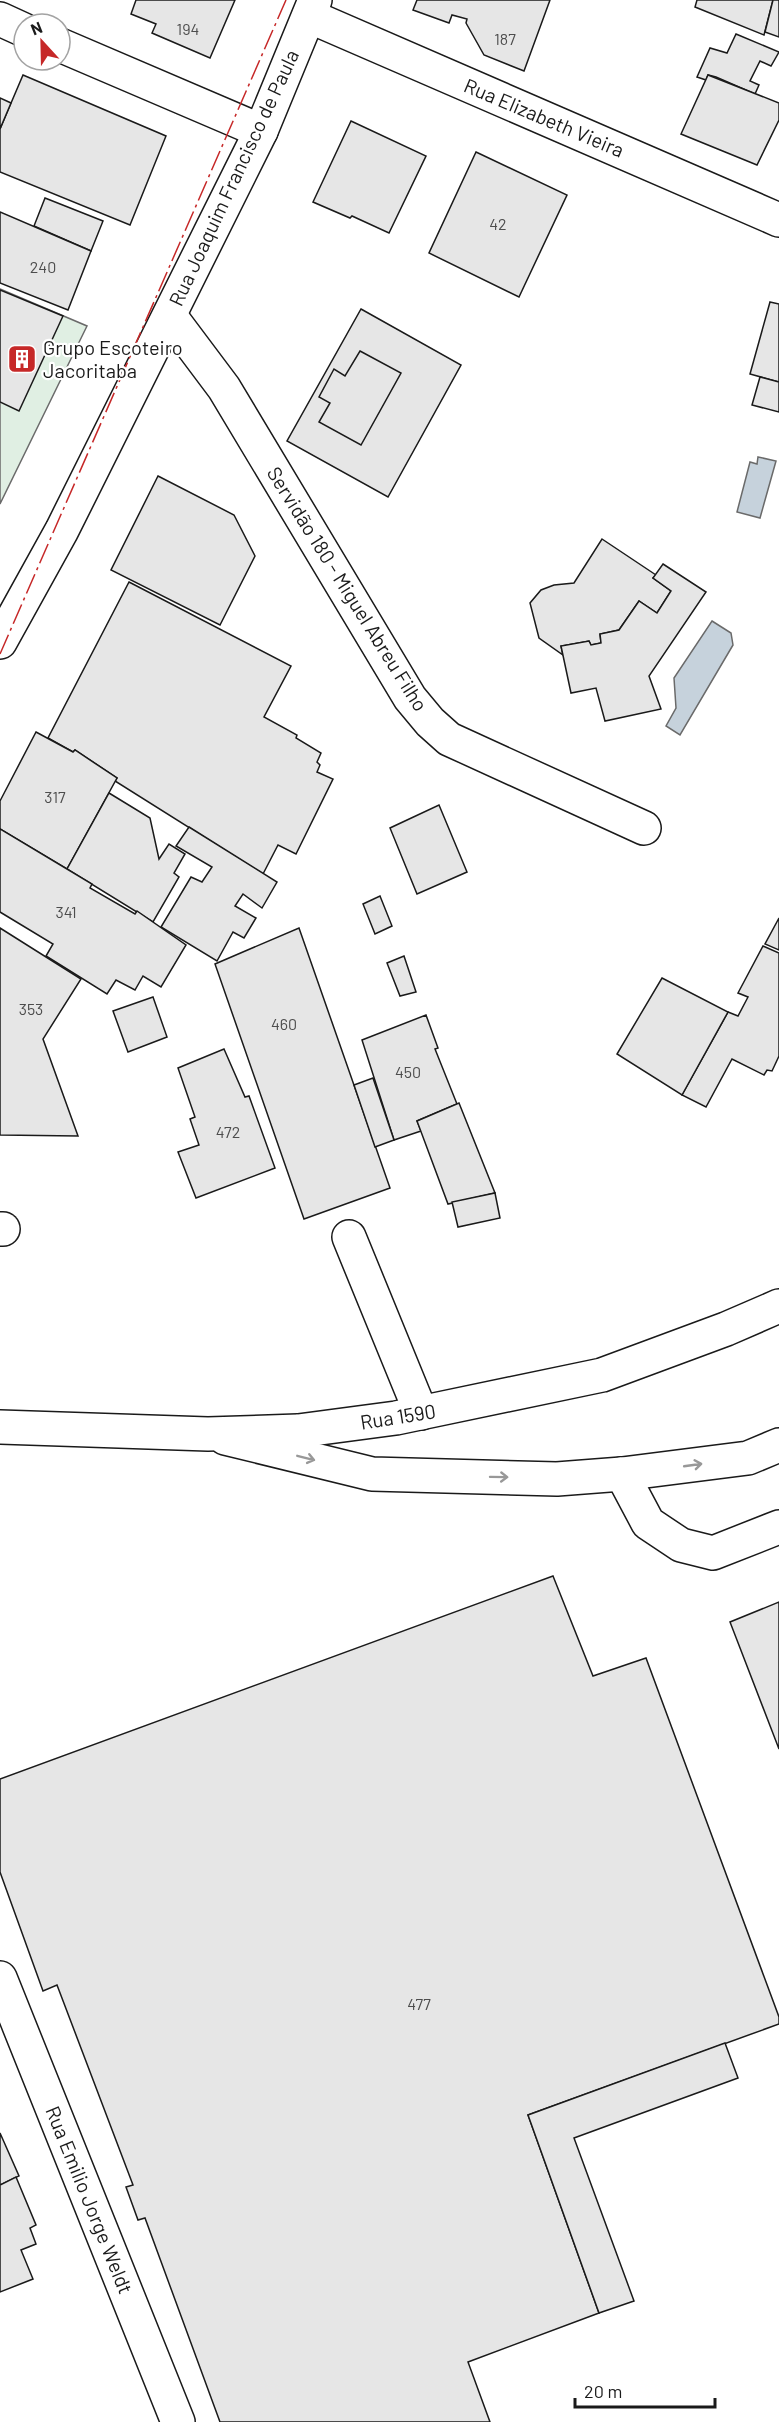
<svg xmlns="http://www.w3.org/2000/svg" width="779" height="2422" font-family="Barlow,sans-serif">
  <rect width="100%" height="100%" fill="#fff"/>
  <path fill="#e0efe3" stroke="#6a6a6a" stroke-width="1.5" d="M 0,289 L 87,326 L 0,504 Z"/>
  <g fill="#c6d2dc" stroke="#6a6a6a" stroke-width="1.5">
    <path d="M 758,457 L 776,461 L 760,518 L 737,512 L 750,462 L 757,464 Z"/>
    <path d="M 712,621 L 731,633 L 733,645 L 680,735 L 666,726 L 676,708 L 674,678 Z"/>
  </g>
  <g fill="#e6e6e6" stroke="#1a1a1a" stroke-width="1.5">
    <path d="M 136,0 L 235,0 L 210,58 L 152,33 L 156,24 L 131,14 Z"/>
    <path d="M 417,0 L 550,0 L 524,71 L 484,55 L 466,23 L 467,19 L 452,15 L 449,23 L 413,10 Z"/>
    <path d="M 697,0 L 773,0 L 764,35 L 695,7 Z"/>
    <path d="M 773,0 L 779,0 L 779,37 L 765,32 Z"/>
    <path d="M 736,34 L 779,52 L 771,66 L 760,61 L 750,81 L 759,85 L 755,94 L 716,77 L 708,75 L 706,80 L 697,77 L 710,48 L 727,53 Z"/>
    <path d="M 23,75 L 166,136 L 130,225 L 0,172 L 0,129 Z"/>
    <path d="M 708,75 L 779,103 L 779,120 L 757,165 L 681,134 Z"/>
    <path d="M 0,98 L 11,103 L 0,129 Z"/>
    <path d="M 351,121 L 426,156 L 389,233 L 352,216 L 350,218 L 313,202 Z"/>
    <path d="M 476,152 L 567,195 L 519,297 L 429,253 Z"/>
    <path d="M 45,198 L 103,221 L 91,251 L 34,226 Z"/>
    <path d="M 0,212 L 91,251 L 68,310 L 0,283 Z"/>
    <path d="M 0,290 L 63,316 L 19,411 L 0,402 Z"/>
    <path d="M 770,302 L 779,304 L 779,382 L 750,374 Z"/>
    <path d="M 361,309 L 461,365 L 388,497 L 287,441 Z"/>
    <path d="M 360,351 L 401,373 L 361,445 L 319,422 L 330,403 L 319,397 L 334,369 L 345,376 Z"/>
    <path d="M 760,377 L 779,382 L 779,412 L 752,405 Z"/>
    <path d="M 158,476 L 234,515 L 255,556 L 220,625 L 111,570 Z"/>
    <path d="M 602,539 L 656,575 L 653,578 L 671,591 L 657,613 L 639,601 L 619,630 L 600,634 L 601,643 L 591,645 L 589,641 L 561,646 L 563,655 L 539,638 L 530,603 L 541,590 L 554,585 L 574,583 Z"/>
    <path d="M 663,564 L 706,592 L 649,676 L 661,709 L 605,721 L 596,688 L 571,693 L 561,646 L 589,641 L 591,645 L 601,643 L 600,634 L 619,630 L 639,601 L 657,613 L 671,591 L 653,578 Z"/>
    <path d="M 129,582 L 291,666 L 264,717 L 297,735 L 296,738 L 321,753 L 317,762 L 320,765 L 317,772 L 333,779 L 296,854 L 278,845 L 263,874 L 115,781 L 117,778 L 75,750 L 73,752 L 48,738 Z"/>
    <path d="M 36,732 L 73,752 L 75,750 L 117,778 L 67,869 L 0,829 L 0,801 Z"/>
    <path d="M 109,793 L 150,818 L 159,859 L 169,844 L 185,854 L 174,873 L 179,877 L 153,922 L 67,869 Z"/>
    <path d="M 439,805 L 467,872 L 417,894 L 390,828 Z"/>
    <path d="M 189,827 L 277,882 L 262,908 L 243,894 L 235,906 L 256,918 L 244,938 L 233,932 L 217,961 L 161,927 L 191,877 L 202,882 L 212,867 L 176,846 Z"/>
    <path d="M 0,829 L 92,884 L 90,888 L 135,914 L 137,911 L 186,945 L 161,987 L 143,976 L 135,990 L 116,980 L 107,994 L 46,956 L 53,944 L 0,912 Z"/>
    <path d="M 380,896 L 392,926 L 375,934 L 363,904 Z"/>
    <path d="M 779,918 L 779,950 L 765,944 Z"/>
    <path d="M 0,928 L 81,979 L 43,1039 L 78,1136 L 0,1135 Z"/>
    <path d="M 299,928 L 390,1188 L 304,1219 L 215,964 Z"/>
    <path d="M 763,946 L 779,953 L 779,1056 L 772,1071 L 767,1070 L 764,1075 L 732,1059 L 706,1107 L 682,1095 L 728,1012 L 738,1016 L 748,997 L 738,993 Z"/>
    <path d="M 404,956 L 416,992 L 400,996 L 387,963 Z"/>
    <path d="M 662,978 L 728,1012 L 682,1095 L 617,1054 Z"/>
    <path d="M 153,997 L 167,1037 L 128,1052 L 113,1011 Z"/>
    <path d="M 426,1015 L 438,1048 L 435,1049 L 457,1104 L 417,1121 L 421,1131 L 394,1140 L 362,1040 Z"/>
    <path d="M 224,1049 L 245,1097 L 249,1096 L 275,1168 L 196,1198 L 178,1152 L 199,1145 L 190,1119 L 195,1117 L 178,1068 Z"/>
    <path d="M 373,1078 L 394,1140 L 375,1147 L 354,1085 Z"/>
    <path d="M 459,1103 L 495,1193 L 448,1204 L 417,1121 Z"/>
    <path d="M 495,1193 L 500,1218 L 458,1227 L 452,1202 Z"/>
    <path d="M 553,1576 L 593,1676 L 646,1658 L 779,2017 L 779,2024 L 528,2115 L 599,2313 L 468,2362 L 490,2422 L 220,2422 L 145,2218 L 138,2220 L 126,2187 L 133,2185 L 57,1985 L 43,1991 L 0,1872 L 0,1779 Z"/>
    <path d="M 779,1602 L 779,1749 L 730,1622 Z"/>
    <path d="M 725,2043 L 738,2078 L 574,2138 L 634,2301 L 599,2313 L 528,2115 Z"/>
    <path d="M 0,2133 L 19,2176 L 0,2185 Z"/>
    <path d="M 16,2177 L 36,2225 L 30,2228 L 36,2244 L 21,2250 L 33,2279 L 0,2292 L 0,2185 Z"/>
  </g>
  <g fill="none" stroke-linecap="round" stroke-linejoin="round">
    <g stroke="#1a1a1a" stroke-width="36">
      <g id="minor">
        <path d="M 309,16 L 779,220"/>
        <path d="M 0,19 L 24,30"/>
        <path d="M 60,45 L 261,131"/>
        <path d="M 170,316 L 224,388 L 410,698 L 430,722 L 449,739 L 644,828"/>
        <path d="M 0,642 L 62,530 L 261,131 L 315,0"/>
        <path d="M 0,1229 L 3,1229"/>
        <path d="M 349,1237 L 421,1413"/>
        <path d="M 225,1438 L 372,1474 L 557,1479 L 622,1474 L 748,1458 L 779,1445"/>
        <path d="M 622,1474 L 648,1523 L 681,1545 L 713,1553 L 779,1527"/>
        <path d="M 0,1978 L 178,2422"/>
      </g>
    </g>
    <g stroke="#1a1a1a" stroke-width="36">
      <path id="highway" d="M 0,1427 L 208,1434 L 298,1431 L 396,1418 L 602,1375 L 726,1329 L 779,1306"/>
    </g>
    <use href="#minor" stroke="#fff" stroke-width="33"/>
    <use href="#highway" stroke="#fff" stroke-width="33"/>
    <path stroke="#c62828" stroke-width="1.5" stroke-dasharray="21 4.5 3 4.5" stroke-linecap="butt" d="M 0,654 L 286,0"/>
  </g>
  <defs><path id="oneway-shaft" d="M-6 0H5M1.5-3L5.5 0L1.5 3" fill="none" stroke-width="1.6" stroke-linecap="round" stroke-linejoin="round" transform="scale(1.5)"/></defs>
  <g stroke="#989898">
    <use href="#oneway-shaft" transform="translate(306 1458) rotate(14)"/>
    <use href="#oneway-shaft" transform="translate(693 1465) rotate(-8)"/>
    <use href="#oneway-shaft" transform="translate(499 1477) rotate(1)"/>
  </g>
  <defs>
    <g id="building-square" transform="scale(1.5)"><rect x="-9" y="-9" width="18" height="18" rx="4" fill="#c62828" stroke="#fff"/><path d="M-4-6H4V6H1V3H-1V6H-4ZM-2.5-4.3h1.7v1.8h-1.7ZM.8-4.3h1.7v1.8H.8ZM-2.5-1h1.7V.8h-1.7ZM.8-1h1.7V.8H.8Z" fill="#fff"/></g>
  </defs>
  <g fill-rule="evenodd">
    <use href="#building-square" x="22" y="359"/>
  </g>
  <g text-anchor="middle" stroke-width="4.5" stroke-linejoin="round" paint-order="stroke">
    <g font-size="16" fill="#4d4d4d">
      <text x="188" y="35">194</text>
      <text x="505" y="45">187</text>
      <text x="498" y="230">42</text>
      <text x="43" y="273">240</text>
      <text x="55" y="803">317</text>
      <text x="66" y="918">341</text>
      <text x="31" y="1015">353</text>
      <text x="284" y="1030">460</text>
      <text x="408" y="1078">450</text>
      <text x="228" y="1138">472</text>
      <text x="419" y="2010">477</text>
    </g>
    <g font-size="20" fill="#1a1a1a" stroke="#fff">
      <text transform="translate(544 118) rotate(23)" y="7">Rua Elizabeth Vieira</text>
      <text transform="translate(234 178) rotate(-65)" y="7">Rua Joaquim Francisco de Paula</text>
      <text transform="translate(347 589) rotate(58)" y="7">Servidão 180 - Miguel Abreu Filho</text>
      <text transform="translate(398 1417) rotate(-9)" y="7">Rua 1590</text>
      <text transform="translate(89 2200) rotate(68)" y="7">Rua Emilio Jorge Weldt</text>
    </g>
    <g font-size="20" fill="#1a1a1a" stroke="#fff" text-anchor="start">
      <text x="43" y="355">Grupo Escoteiro<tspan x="43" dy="23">Jacoritaba</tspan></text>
    </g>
  </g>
  <g transform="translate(42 42) rotate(338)"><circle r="28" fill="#ffffff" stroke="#a3a3a3" stroke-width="1.5"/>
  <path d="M0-4.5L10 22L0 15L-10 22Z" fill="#c62828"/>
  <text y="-9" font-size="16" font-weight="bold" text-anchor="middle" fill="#1a1a1a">N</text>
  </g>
  <path d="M575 2398v9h140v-9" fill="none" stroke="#1a1a1a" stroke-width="3"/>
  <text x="584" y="2398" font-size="18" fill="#1a1a1a" stroke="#ffffff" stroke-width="4.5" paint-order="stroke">20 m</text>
</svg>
